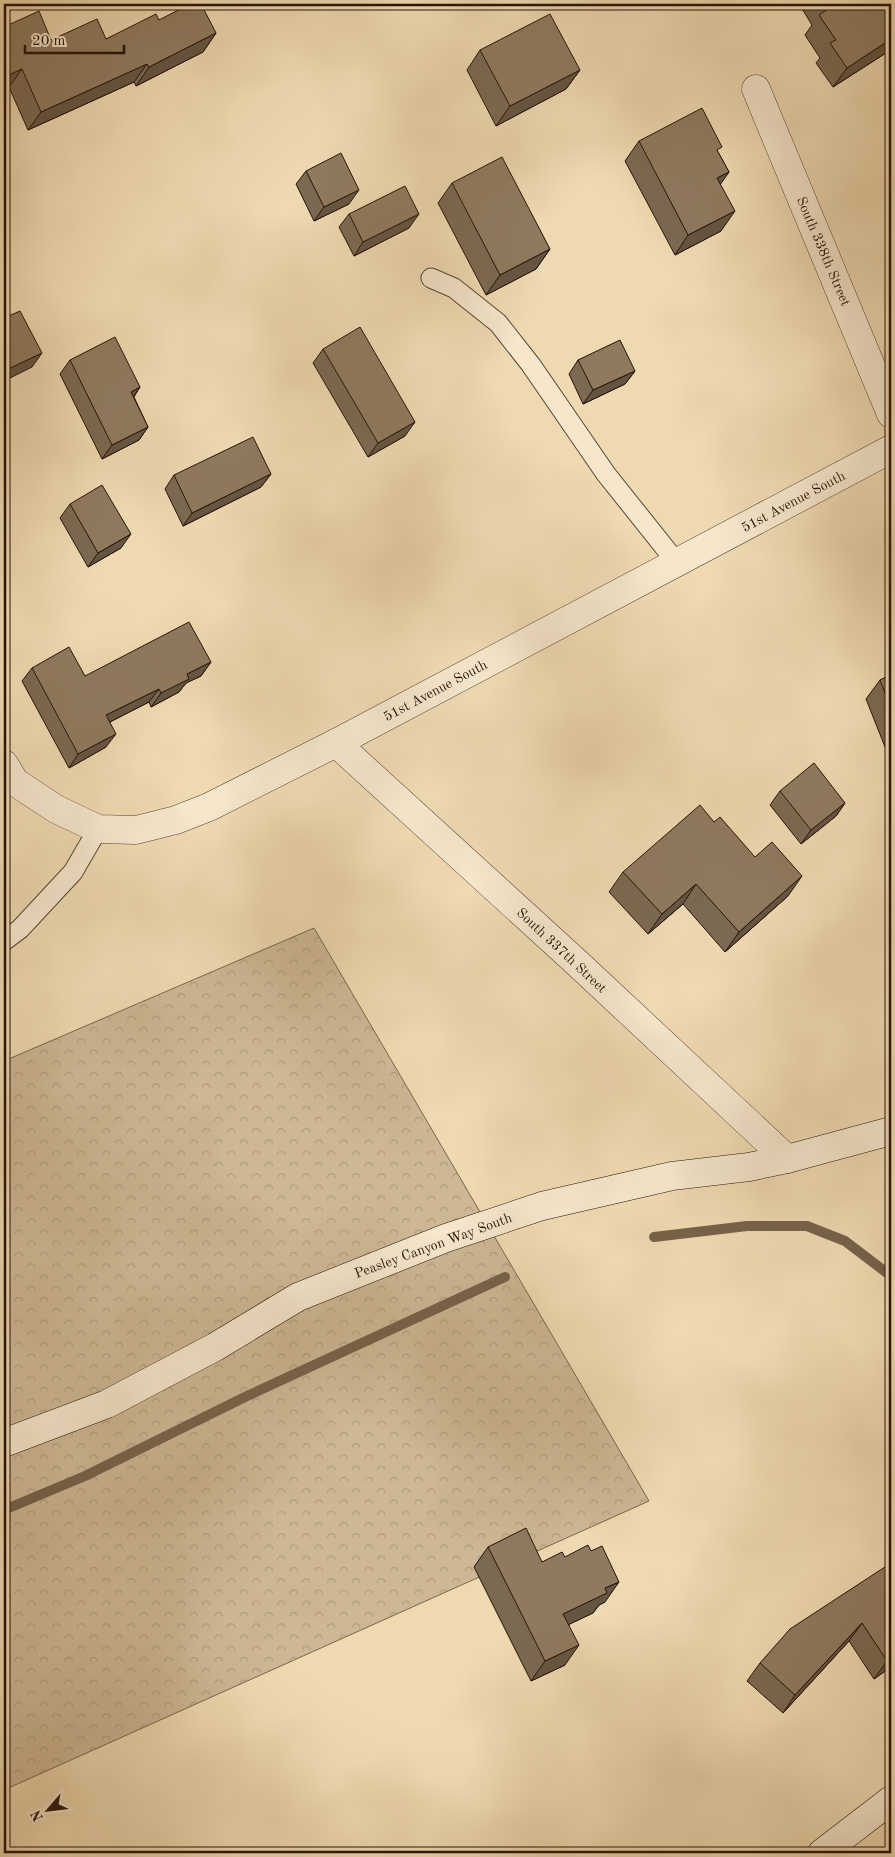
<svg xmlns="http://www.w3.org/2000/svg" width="895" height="1857" font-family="'Old Standard TT',serif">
  <defs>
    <pattern id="forest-crowns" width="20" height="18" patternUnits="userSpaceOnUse" patternTransform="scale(1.25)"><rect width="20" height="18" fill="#cdb794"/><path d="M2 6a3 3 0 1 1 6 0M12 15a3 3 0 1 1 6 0" fill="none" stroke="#b09c7e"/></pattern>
  </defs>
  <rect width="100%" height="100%" fill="#efd9b1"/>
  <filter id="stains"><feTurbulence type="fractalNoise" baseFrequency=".004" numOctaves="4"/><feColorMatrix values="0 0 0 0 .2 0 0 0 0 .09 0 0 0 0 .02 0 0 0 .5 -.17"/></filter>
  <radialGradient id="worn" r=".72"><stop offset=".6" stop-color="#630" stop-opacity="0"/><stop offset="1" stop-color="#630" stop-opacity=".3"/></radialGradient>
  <path fill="url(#forest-crowns)" stroke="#7a654e" d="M 314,928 L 649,1501 L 4,1790 L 4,1061 Z"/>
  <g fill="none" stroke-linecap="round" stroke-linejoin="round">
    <g stroke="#76624a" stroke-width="10">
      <path d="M 654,1237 L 747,1226 L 807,1226 L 845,1241 L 891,1276"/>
      <path d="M 4,1510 L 85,1476 L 245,1397 L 505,1277"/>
    </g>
    <g stroke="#584432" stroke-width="21">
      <g id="lane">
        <path d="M 431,278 L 454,288 L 498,323 L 531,365 L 606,474 L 677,563"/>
        <path d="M 4,941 L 20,929 L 73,872 L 98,829"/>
      </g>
    </g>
    <g stroke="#584432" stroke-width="29">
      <g id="street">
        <path d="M 756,89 L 891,414"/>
        <path d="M 336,743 L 575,961 L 787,1159"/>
        <path d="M 4,764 L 15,782 L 56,809 L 98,829 L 136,830 L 176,820 L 209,807 L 336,743 L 891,449"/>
      </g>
    </g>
    <g stroke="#261307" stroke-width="29">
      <g id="secondary">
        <path d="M 4,1443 L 107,1404 L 215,1347 L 298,1297 L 446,1238 L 542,1206 L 672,1176 L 749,1167 L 787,1159 L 891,1131"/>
        <path d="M 822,1853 L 891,1800"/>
      </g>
    </g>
    <use href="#lane" stroke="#f5e6cc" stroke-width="19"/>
    <use href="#street" stroke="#f5e6cc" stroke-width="28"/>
    <use href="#secondary" stroke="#f5e6cc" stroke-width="28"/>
  </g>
  <g fill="#7b6952" stroke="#261307">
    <path d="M 211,4 L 223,4 L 214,8 Z"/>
    <path d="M 803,4 L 881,4 L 886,53 L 833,87 L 816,63 L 820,58 L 805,35 L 812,25 L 801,7 Z"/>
    <path d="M 159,20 L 216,33 L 203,52 L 136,86 L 134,82 L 28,130 L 9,87 L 4,89 L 4,27 L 51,40 L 106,39 Z"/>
    <path d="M 480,50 L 580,70 L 566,89 L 496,126 L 467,70 Z"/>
    <path d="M 639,141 L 718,152 L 729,172 L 720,184 L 721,231 L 675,255 L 625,161 Z"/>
    <path d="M 306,171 L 349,204 L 314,221 L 296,184 Z"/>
    <path d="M 452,183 L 550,249 L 536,269 L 486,295 L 438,203 Z"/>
    <path d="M 349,214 L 409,228 L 354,256 L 339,227 Z"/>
    <path d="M 323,349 L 405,436 L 368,457 L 313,363 Z"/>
    <path d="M 70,360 L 140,387 L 134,397 L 148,427 L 139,440 L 102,459 L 60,374 Z"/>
    <path d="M 578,360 L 635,371 L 625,384 L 583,404 L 569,374 Z"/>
    <path d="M 271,474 L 261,487 L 183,526 L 165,489 L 174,475 Z"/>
    <path d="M 70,504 L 121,548 L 88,567 L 60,518 Z"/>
    <path d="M 211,662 L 201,676 L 186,683 L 179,692 L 151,707 L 149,702 L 110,722 L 106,747 L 69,768 L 22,681 L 32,668 L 85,676 Z"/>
    <path d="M 891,675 L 891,756 L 889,757 L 866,699 L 880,680 Z"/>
    <path d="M 780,791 L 845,803 L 836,816 L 801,844 L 770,805 Z"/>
    <path d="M 714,822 L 788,896 L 725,952 L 683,904 L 648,934 L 609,892 L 623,872 Z"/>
    <path d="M 488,1547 L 542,1562 L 565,1557 L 605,1602 L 599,1605 L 593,1613 L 569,1624 L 565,1665 L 531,1681 L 474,1567 Z"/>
    <path d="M 891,1563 L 891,1667 L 874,1679 L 849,1641 L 783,1713 L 747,1681 L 760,1663 Z"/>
  </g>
  <g fill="#645542" stroke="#261307">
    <path d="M 217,4 L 223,4 L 214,8 Z"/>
    <path d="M 216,33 L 203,52 L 136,86 L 149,67 Z"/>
    <path d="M 891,39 L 891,45 L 886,53 L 833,87 L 847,68 Z"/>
    <path d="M 147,64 L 134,82 L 28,130 L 41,112 Z"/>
    <path d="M 22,69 L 9,87 L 4,89 L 4,77 Z"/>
    <path d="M 580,70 L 566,89 L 496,126 L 510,106 Z"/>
    <path d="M 729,172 L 715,192 L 717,178 Z"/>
    <path d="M 359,190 L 349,204 L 314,221 L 324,207 Z"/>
    <path d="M 735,211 L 721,231 L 675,255 L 688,235 Z"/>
    <path d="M 419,214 L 409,228 L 354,256 L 363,242 Z"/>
    <path d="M 550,249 L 536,269 L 486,295 L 500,275 Z"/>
    <path d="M 42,353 L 32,367 L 4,381 L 4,371 Z"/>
    <path d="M 635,371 L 625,384 L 583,404 L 593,390 Z"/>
    <path d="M 140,387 L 130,401 L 131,392 Z"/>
    <path d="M 415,422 L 405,436 L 368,457 L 378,443 Z"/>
    <path d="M 148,427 L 139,440 L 102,459 L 112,445 Z"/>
    <path d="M 271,474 L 261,487 L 183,526 L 192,513 Z"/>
    <path d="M 131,534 L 121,548 L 88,567 L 98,553 Z"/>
    <path d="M 211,662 L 201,676 L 186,683 L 179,692 L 151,707 L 161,693 L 187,674 Z"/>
    <path d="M 159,689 L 149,702 L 96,729 L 106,715 Z"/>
    <path d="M 116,734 L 106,747 L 69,768 L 78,754 Z"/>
    <path d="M 845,803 L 836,816 L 801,844 L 811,830 Z"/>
    <path d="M 802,876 L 788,896 L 725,952 L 739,932 Z"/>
    <path d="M 696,884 L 683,904 L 648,934 L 662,914 Z"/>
    <path d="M 619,1582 L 605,1602 L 599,1605 L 593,1613 L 549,1634 L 563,1614 L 605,1588 Z"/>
    <path d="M 862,1623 L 849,1641 L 783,1713 L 795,1695 Z"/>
    <path d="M 579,1645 L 565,1665 L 531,1681 L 545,1661 Z"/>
    <path d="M 891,1658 L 891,1667 L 874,1679 L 887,1661 Z"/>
  </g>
  <g fill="#8f7a5f" stroke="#261307">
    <path d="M 190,4 L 201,4 L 216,33 L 149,67 L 147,64 L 41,112 L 22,69 L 4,77 L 4,27 L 39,11 L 51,40 L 97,19 L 106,39 L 156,14 L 159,20 Z"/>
    <path d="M 825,4 L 881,4 L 891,20 L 891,39 L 847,68 L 830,43 L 836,40 L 819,15 L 828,9 Z"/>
    <path d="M 550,14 L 580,70 L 510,106 L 480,50 Z"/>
    <path d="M 702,108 L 722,147 L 717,150 L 729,172 L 717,178 L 735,211 L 688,235 L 639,141 Z"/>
    <path d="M 341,153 L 359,190 L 324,207 L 306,171 Z"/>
    <path d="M 502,157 L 550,249 L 500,275 L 452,183 Z"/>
    <path d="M 405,186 L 419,214 L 363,242 L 349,214 Z"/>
    <path d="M 20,311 L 42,353 L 4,371 L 4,318 Z"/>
    <path d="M 360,327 L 415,422 L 378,443 L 323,349 Z"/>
    <path d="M 115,337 L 140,387 L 131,392 L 148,427 L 112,445 L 70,360 Z"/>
    <path d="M 620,340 L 635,371 L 593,390 L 578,360 Z"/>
    <path d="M 253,437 L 271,474 L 192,513 L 174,475 Z"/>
    <path d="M 102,485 L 131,534 L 98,553 L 70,504 Z"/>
    <path d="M 189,622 L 211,662 L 187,674 L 189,679 L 161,693 L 159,689 L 106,715 L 116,734 L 78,754 L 32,668 L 69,647 L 85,676 Z"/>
    <path d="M 891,675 L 891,708 L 880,680 Z"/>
    <path d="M 814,763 L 845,803 L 811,830 L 780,791 Z"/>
    <path d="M 700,805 L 714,822 L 720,817 L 755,857 L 772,842 L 802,876 L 739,932 L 696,884 L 662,914 L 623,872 Z"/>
    <path d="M 526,1528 L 542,1562 L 562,1552 L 565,1557 L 588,1545 L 591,1551 L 602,1546 L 619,1582 L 605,1588 L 607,1593 L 563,1614 L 579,1645 L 545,1661 L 488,1547 Z"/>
    <path d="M 891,1563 L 891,1658 L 887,1661 L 862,1623 L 795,1695 L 760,1663 L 790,1629 Z"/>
  </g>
  <g text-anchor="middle" stroke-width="5" stroke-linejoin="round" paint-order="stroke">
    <g font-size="14" fill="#261307" stroke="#f5e6cc">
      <text transform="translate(824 251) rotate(67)" y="5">South 338th Street</text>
      <text transform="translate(793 501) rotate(-28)" y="5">51st Avenue South</text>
      <text transform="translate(435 690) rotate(-28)" y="5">51st Avenue South</text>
      <text transform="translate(562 950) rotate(43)" y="5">South 337th Street</text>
      <text transform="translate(433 1245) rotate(-20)" y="5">Peasley Canyon Way South</text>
    </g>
  </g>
  <rect width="895" height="1857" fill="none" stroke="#efd9b1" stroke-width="20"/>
  <rect x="5" y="5" width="885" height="1847" fill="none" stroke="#261307" stroke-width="2.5"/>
  <rect x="10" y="10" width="875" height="1837" fill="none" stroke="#261307"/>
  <g transform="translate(48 1810) rotate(242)" stroke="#f5e6cc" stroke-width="4" paint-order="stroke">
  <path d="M0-4L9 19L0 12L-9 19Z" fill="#261307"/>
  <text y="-8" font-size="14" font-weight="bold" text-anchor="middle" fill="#261307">N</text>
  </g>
  <path d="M25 45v8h99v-8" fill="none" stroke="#261307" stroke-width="2.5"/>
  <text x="32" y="45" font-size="15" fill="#261307" stroke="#f5e6cc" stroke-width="4" paint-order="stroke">20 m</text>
  <rect width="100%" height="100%" filter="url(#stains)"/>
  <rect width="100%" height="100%" fill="url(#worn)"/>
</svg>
